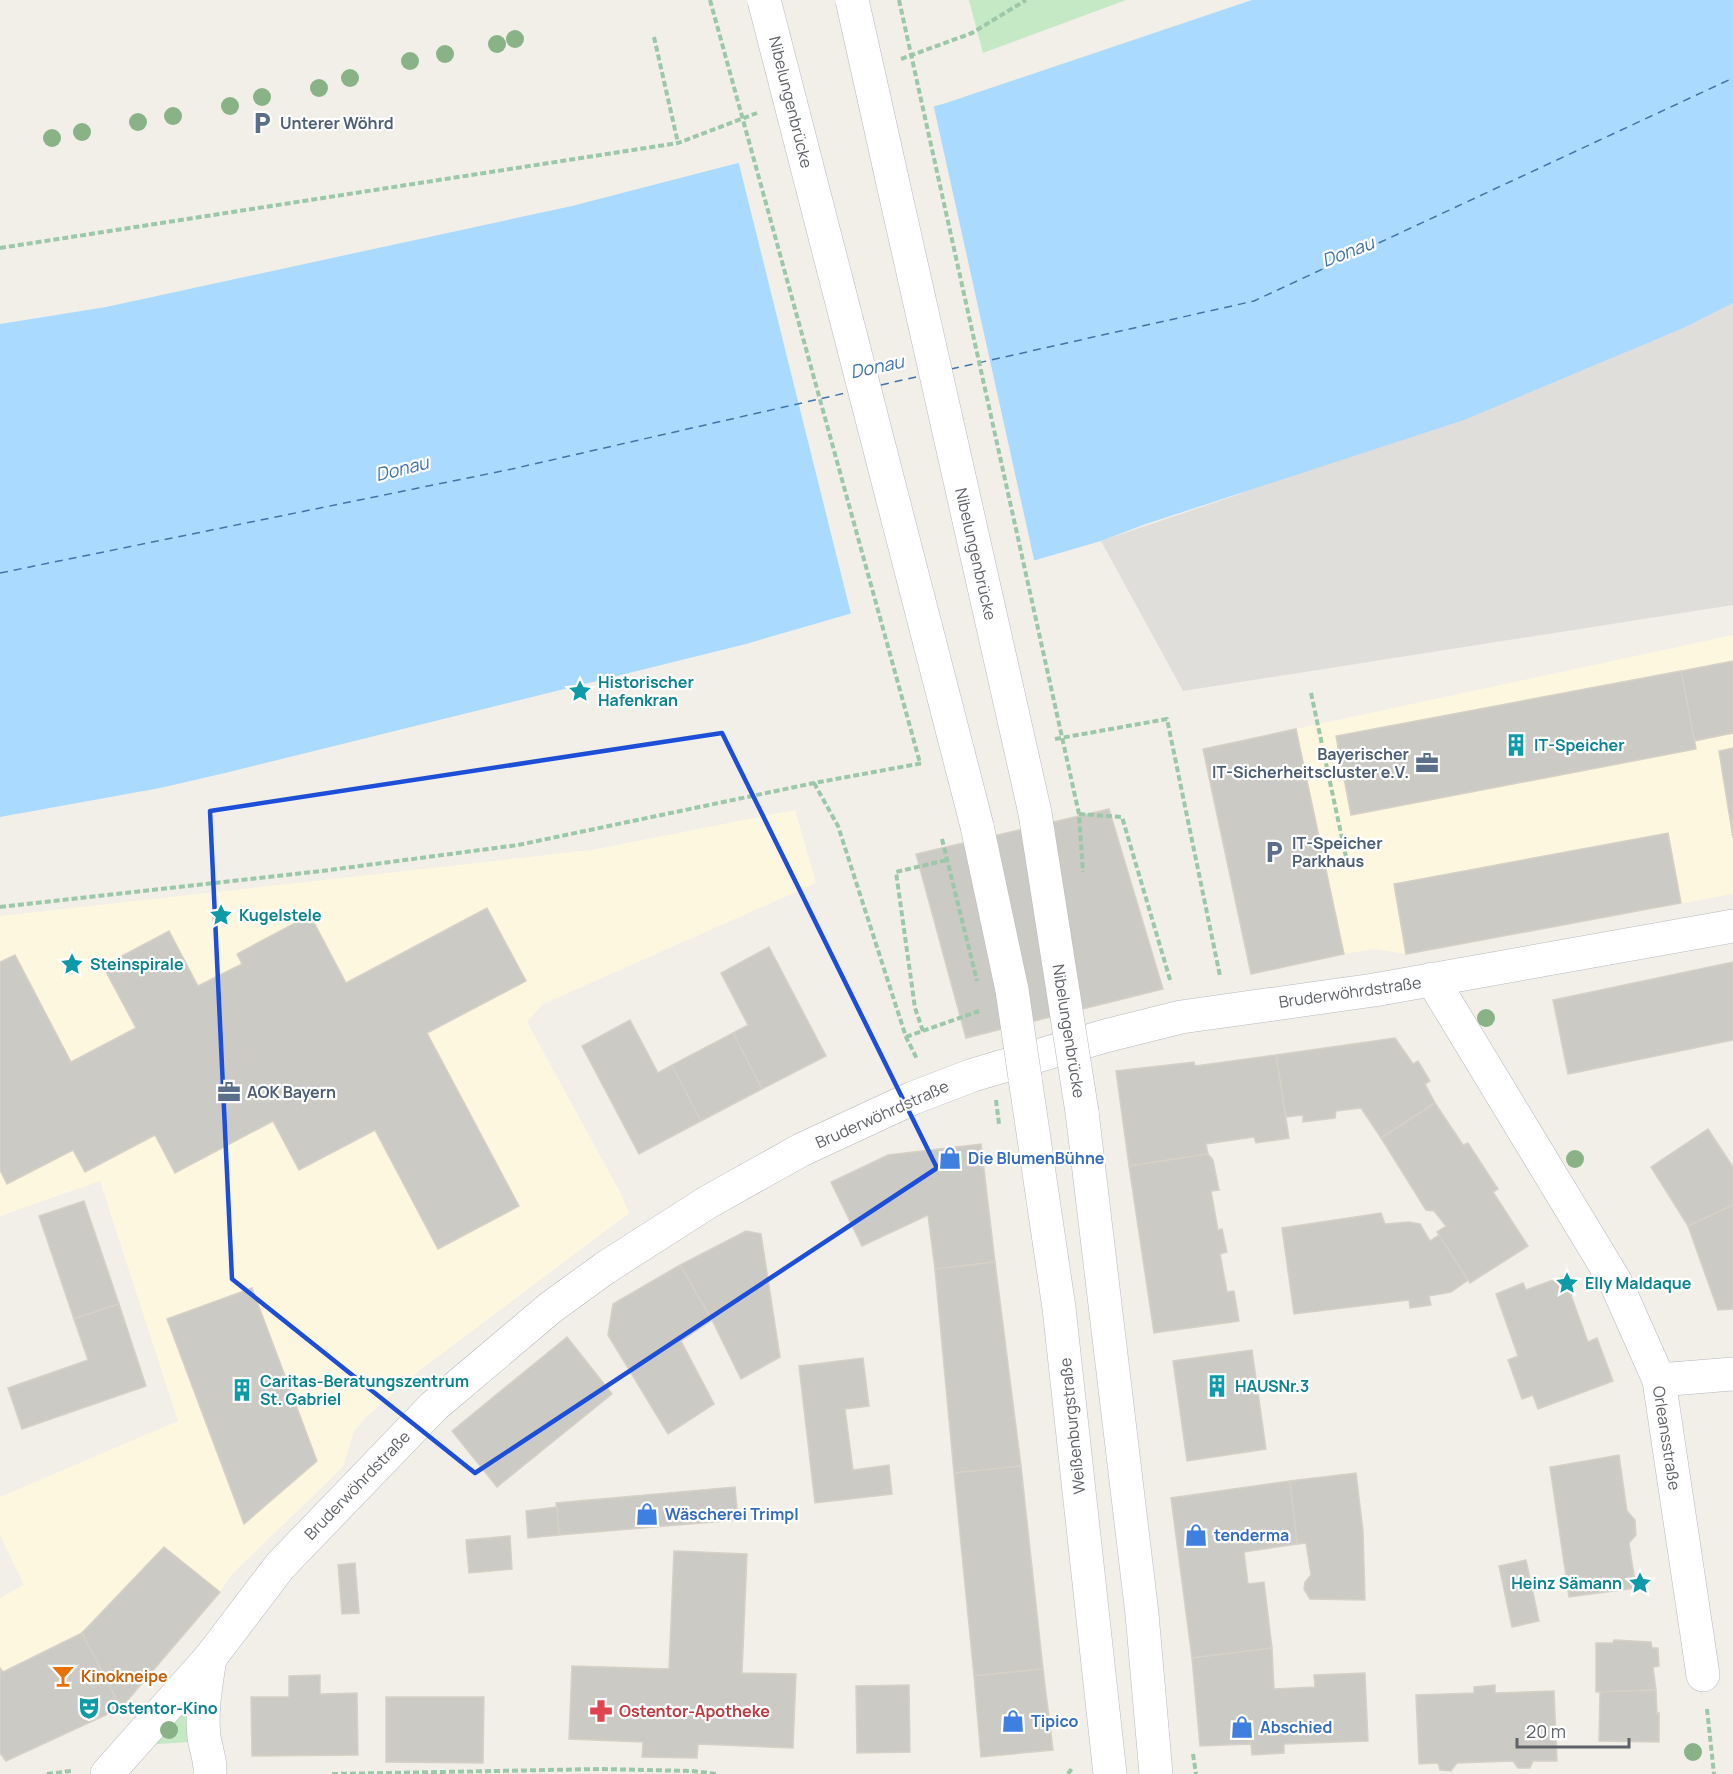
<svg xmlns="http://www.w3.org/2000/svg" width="1733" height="1774" font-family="Manrope,sans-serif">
  <rect width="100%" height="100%" fill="#f1efe8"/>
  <g fill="#fef7e0">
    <path d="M 1733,635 L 1733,894 L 1406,954 L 1375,949 L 1344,954 L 1251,974 L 1203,749 Z"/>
    <path d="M 795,810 L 816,883 L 543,1004 L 527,1022 L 622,1196 L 629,1213 L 420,1370 L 367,1416 L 354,1431 L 343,1467 L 232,1574 L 220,1592 L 121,1708 L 6,1761 L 0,1753 L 0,1598 L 24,1585 L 0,1535 L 0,1497 L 178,1421 L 100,1181 L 0,1216 L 0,916 L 592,850 Z"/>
  </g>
  <path fill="#e0deda" d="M 1733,303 L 1733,605 L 1183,691 L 1101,541 L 1234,496 L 1688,326 Z"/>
  <g fill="#c5e8c5">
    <path d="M 969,0 L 1126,0 L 983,53 Z"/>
    <path d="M 189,1693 L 188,1742 L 144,1745 Z"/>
  </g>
  <path fill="#aadaff" d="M 1252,0 L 1733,0 L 1733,303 L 1688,326 L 1464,420 L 1143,525 L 1101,541 L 746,644 L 225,773 L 160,788 L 0,817 L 0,324 L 106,307 L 572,206 L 738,163 L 946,103 Z"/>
  <path fill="#f1efe8" d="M 933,103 L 1035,564 L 852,618 L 738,160 Z"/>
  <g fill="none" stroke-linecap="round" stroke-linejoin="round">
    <g stroke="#4174aa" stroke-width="1.5" stroke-dasharray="8 6" stroke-linecap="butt">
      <path d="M 951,369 L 1254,301 L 1733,78"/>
      <path d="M 881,385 L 920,376"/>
      <path d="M 0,573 L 512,469 L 850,392"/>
    </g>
  </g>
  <g fill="#cccac5" stroke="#d6d1c6" stroke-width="1.5">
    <path d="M 1733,661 L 1733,733 L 1694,741 L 1681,671 Z"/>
    <path d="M 1681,671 L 1696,749 L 1351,815 L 1336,736 Z"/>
    <path d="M 1296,729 L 1344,954 L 1251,974 L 1203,749 Z"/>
    <path d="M 1733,748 L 1733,838 L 1719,751 Z"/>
    <path d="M 1109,809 L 1163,989 L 966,1038 L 916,854 Z"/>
    <path d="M 1668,833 L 1681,903 L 1406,954 L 1394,884 Z"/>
    <path d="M 487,908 L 526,981 L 427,1033 L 519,1206 L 438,1249 L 375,1130 L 299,1170 L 273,1121 L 175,1173 L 155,1135 L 85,1172 L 73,1150 L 7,1184 L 0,1170 L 0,962 L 15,955 L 71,1062 L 136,1028 L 103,966 L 169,931 L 198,986 L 242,964 L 237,954 L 310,915 L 346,983 Z"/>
    <path d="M 769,947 L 826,1056 L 762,1089 L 733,1033 L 748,1025 L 721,973 Z"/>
    <path d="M 1733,962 L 1733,1040 L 1568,1074 L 1553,1000 Z"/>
    <path d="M 630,1020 L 658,1073 L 672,1065 L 701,1121 L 639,1154 L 582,1046 Z"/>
    <path d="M 733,1033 L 762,1089 L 701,1121 L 672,1065 Z"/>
    <path d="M 1395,1038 L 1413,1064 L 1418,1061 L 1430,1081 L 1425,1084 L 1435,1103 L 1381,1138 L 1361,1108 L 1336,1111 L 1335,1118 L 1303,1122 L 1303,1115 L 1286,1117 L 1276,1055 Z"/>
    <path d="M 1276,1055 L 1289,1138 L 1256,1143 L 1254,1137 L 1206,1144 L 1208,1154 L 1129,1166 L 1116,1071 L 1194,1062 L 1195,1066 Z"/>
    <path d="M 1435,1103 L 1463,1145 L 1468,1143 L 1498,1189 L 1493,1192 L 1528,1246 L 1470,1283 L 1437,1232 L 1446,1226 L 1434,1211 L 1426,1210 L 1381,1138 Z"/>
    <path d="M 1708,1129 L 1733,1167 L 1733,1205 L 1688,1226 L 1651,1167 Z"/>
    <path d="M 981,1144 L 995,1262 L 935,1269 L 928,1215 L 862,1246 L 831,1182 L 888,1155 Z"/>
    <path d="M 1208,1154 L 1213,1160 L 1219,1190 L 1211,1191 L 1218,1230 L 1222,1229 L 1227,1252 L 1220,1254 L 1227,1292 L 1234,1291 L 1239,1321 L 1154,1333 L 1129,1166 Z"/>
    <path d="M 84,1201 L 119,1304 L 74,1319 L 39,1216 Z"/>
    <path d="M 1733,1205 L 1733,1309 L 1718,1310 L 1688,1226 Z"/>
    <path d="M 1381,1213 L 1385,1224 L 1409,1222 L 1420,1224 L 1430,1241 L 1439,1235 L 1468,1280 L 1451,1292 L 1429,1296 L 1431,1305 L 1410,1308 L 1409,1300 L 1294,1314 L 1282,1228 Z"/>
    <path d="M 746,1231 L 761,1234 L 780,1357 L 741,1379 L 712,1320 L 680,1265 Z"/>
    <path d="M 995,1262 L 1021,1466 L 954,1473 L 935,1269 Z"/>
    <path d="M 680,1265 L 712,1320 L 681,1341 L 714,1404 L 668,1434 L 608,1335 L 613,1304 Z"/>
    <path d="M 1564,1276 L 1588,1342 L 1597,1338 L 1613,1381 L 1538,1409 L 1533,1395 L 1522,1399 L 1508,1360 L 1518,1356 L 1496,1294 L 1523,1283 L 1526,1290 Z"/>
    <path d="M 252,1288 L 317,1461 L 244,1524 L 167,1319 Z"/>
    <path d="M 119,1304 L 146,1386 L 22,1429 L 8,1388 L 88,1360 L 74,1319 Z"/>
    <path d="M 567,1337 L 612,1394 L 497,1487 L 452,1431 Z"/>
    <path d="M 1252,1350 L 1266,1449 L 1187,1461 L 1173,1361 Z"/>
    <path d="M 863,1358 L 869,1406 L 845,1409 L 853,1470 L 889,1465 L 892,1494 L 815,1503 L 799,1366 Z"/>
    <path d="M 1619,1455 L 1627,1511 L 1635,1520 L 1636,1535 L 1629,1543 L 1636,1588 L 1569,1597 L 1550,1467 Z"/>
    <path d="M 1021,1466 L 1043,1669 L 974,1676 L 954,1473 Z"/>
    <path d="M 1356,1473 L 1363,1531 L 1365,1600 L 1310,1599 L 1304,1589 L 1305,1582 L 1311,1575 L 1306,1543 L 1297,1544 L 1290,1481 Z"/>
    <path d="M 1290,1481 L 1297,1544 L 1244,1552 L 1248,1584 L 1264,1582 L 1272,1648 L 1192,1658 L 1171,1498 Z"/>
    <path d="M 735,1487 L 738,1520 L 559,1535 L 556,1503 Z"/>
    <path d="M 557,1507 L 559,1535 L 528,1538 L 526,1511 Z"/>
    <path d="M 510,1536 L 512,1569 L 469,1573 L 466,1540 Z"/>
    <path d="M 164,1547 L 220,1592 L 121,1708 L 82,1633 Z"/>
    <path d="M 674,1551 L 747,1554 L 742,1673 L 796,1674 L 793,1748 L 698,1744 L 697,1758 L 642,1757 L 643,1742 L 569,1739 L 572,1666 L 669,1669 Z"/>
    <path d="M 1526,1560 L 1539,1621 L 1512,1627 L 1499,1566 Z"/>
    <path d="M 355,1563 L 359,1613 L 342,1614 L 338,1565 Z"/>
    <path d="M 82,1633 L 121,1708 L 6,1761 L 0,1753 L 0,1668 L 3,1672 Z"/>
    <path d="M 1614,1640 L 1651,1642 L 1652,1648 L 1658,1648 L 1659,1666 L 1653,1667 L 1656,1690 L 1596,1692 L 1596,1643 L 1613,1643 Z"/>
    <path d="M 1272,1648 L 1274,1689 L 1315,1687 L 1314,1675 L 1365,1673 L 1368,1741 L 1284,1744 L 1284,1753 L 1252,1755 L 1251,1744 L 1200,1746 L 1192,1658 Z"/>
    <path d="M 1043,1669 L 1053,1750 L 981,1757 L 974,1676 Z"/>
    <path d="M 320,1675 L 320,1694 L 357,1693 L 358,1755 L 252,1756 L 251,1697 L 289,1697 L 289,1676 Z"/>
    <path d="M 909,1685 L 910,1752 L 857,1753 L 856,1686 Z"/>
    <path d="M 1495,1685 L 1495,1693 L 1554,1691 L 1557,1761 L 1533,1761 L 1530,1768 L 1518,1768 L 1513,1761 L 1457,1763 L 1451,1771 L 1440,1770 L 1438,1763 L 1419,1764 L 1416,1695 L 1474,1693 L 1474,1687 Z"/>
    <path d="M 1656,1690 L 1657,1714 L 1659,1713 L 1659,1742 L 1599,1741 L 1600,1692 Z"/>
    <path d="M 386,1697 L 484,1697 L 483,1763 L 386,1762 Z"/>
  </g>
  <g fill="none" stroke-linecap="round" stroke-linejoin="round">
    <g stroke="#b5b8bc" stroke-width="34">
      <g id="street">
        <path d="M 1432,979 L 1615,1281 L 1659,1380 L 1703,1675"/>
        <path d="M 1659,1380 L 1733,1374"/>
        <path d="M 210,1658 C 206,1684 201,1711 204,1737 C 206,1750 211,1761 210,1774"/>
        <path d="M 107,1774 L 210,1658 L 280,1566 L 434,1406 L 550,1308 L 605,1268 L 708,1202 L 801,1150 L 913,1098 L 973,1075 L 1105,1036 L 1181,1017 L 1374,990 L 1733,926"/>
      </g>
    </g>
    <g stroke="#b6babf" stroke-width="34">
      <g id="secondary">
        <path d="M 874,98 L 892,179"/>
        <path d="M 977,826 L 1012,990"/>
        <path d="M 1025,1078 L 1059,1308 L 1110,1774"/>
        <path d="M 1082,1112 L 1142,1614 L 1156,1774"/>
      </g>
    </g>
    <g stroke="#9cc7a9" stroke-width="4" stroke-dasharray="6 3" stroke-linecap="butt">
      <path d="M 654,37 L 678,143"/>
      <path d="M 901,59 L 972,33 L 1026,0"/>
      <path d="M 0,248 L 678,143 L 757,113"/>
      <path d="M 1311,693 L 1346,857"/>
      <path d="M 1055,739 L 1167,719 L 1220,976"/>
      <path d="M 814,783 L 838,826 L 906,1037 L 917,1059"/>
      <path d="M 1079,814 L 1122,817 L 1171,983"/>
      <path d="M 0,907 L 322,871 L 518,845 L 814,783 L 923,763"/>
      <path d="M 923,1031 L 915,1008 L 896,872 L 947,860"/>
      <path d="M 906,1037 L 979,1011"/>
      <path d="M 1707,1709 L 1714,1774"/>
      <path d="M 1193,1754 L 1196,1774"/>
      <path d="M 47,1774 L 71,1771"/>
      <path d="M 332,1774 L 601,1769 L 693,1771 L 716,1774"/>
      <path d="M 1068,1774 L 1073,1767"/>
    </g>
    <use href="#street" stroke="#fff" stroke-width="33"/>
    <use href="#secondary" stroke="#fff" stroke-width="33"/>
    <g stroke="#b6babf" stroke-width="34" stroke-linecap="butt">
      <g id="secondary-bridge">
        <path d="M 764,0 L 977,826"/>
        <path d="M 852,0 L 874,98"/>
        <path d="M 892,179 L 1035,813 L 1082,1112"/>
        <path d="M 1012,990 L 1025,1078"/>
      </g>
    </g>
    <g stroke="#9cc7a9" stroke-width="4" stroke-dasharray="6 3" stroke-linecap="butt">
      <path d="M 710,0 L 920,763"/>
      <path d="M 899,0 L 1079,814 L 1083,872"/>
      <path d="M 942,839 L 977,981"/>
      <path d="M 996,1100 L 999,1124"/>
    </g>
    <use href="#secondary-bridge" stroke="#fff" stroke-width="33"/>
  </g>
  <g fill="#89b387">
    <circle cx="515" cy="39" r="9"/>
    <circle cx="497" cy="44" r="9"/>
    <circle cx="445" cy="54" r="9"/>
    <circle cx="410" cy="61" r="9"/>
    <circle cx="350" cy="78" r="9"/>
    <circle cx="319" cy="88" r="9"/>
    <circle cx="262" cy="97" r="9"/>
    <circle cx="230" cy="106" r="9"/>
    <circle cx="173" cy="116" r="9"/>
    <circle cx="138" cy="122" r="9"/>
    <circle cx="82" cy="132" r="9"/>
    <circle cx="52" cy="138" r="9"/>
    <circle cx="1486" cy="1018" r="9"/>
    <circle cx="1575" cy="1159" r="9"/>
    <circle cx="169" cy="1730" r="9"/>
    <circle cx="1693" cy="1752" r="9"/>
  </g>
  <path fill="none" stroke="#1d4ed8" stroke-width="4.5" stroke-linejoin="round" d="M 722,733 L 937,1168 L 475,1473 L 232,1279 L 210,811 Z"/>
  <defs>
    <g id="parking-bare" transform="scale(1.8)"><path d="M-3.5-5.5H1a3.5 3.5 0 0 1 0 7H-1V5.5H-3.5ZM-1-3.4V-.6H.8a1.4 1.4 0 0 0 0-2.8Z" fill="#5c6f8a" stroke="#fff" stroke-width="2.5" paint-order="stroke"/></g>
    <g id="sight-bare" transform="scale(1.8)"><path d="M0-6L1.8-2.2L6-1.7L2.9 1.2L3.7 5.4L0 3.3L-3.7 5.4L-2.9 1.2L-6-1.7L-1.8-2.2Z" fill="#0f9aa8" stroke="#fff" stroke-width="2.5" paint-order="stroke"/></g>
    <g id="building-bare" transform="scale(1.8)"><path d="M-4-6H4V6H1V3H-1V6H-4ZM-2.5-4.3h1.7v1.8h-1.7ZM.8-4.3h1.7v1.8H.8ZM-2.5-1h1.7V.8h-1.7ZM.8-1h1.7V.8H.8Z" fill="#0f9aa8" stroke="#fff" stroke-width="2.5" paint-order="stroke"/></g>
    <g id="office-bare" transform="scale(1.8)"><path d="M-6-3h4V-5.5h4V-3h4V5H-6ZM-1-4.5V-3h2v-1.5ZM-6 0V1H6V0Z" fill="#5c6f8a" stroke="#fff" stroke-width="2.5" paint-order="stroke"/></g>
    <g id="shop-bare" transform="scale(1.8)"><path d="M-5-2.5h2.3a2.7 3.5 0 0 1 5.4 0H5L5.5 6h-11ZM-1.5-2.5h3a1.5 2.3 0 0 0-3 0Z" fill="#3f7fe0" stroke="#fff" stroke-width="2.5" paint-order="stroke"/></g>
    <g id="bar-bare" transform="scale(1.8)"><path d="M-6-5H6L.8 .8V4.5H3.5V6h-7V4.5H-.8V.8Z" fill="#e8710a" stroke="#fff" stroke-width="2.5" paint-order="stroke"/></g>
    <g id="theatre-bare" transform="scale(1.8)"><path d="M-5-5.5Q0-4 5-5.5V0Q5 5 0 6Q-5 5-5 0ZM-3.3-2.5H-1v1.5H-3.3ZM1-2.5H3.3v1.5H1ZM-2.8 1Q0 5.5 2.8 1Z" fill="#0f9aa8" stroke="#fff" stroke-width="2.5" paint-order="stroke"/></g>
    <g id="pharmacy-bare" transform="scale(1.8)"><path d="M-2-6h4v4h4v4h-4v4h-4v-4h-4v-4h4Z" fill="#e0444e" stroke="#fff" stroke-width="2.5" paint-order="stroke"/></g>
  </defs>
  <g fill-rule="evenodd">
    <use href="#parking-bare" x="262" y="123"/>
    <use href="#sight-bare" x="580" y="691"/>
    <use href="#building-bare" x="1516" y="745"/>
    <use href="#office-bare" x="1427" y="763"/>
    <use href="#parking-bare" x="1274" y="852"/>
    <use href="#sight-bare" x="221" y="915"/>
    <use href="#sight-bare" x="72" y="964"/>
    <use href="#office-bare" x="229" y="1092"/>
    <use href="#shop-bare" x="950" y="1158"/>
    <use href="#sight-bare" x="1567" y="1283"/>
    <use href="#building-bare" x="1217" y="1386"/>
    <use href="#building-bare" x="242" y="1390"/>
    <use href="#shop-bare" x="647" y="1514"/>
    <use href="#shop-bare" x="1196" y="1535"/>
    <use href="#sight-bare" x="1640" y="1583"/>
    <use href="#bar-bare" x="63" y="1676"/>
    <use href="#theatre-bare" x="89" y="1708"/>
    <use href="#pharmacy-bare" x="601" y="1711"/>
    <use href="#shop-bare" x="1013" y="1721"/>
    <use href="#shop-bare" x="1242" y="1727"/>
  </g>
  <g text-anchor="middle" stroke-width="4.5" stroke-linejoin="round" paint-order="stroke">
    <g font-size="16" fill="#5f6368" stroke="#fff">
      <text transform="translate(791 102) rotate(76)" y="6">Nibelungenbrücke</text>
      <text transform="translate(976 554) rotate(77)" y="6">Nibelungenbrücke</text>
      <text transform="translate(1350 992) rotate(-8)" y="6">Bruderwöhrdstraße</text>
      <text transform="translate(1069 1031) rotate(81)" y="6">Nibelungenbrücke</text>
      <text transform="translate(882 1114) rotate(-24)" y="6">Bruderwöhrdstraße</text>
      <text transform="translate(1072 1426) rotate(-96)" y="6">Weißenburgstraße</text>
      <text transform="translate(1667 1438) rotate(81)" y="6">Orleansstraße</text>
      <text transform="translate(357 1485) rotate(-46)" y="6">Bruderwöhrdstraße</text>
    </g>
    <g font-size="16" font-weight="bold" fill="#4e5e75" stroke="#fff" text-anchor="start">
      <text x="280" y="129">Unterer Wöhrd</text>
      <text x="1409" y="760" text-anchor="end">Bayerischer<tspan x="1409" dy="18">IT-Sicherheitscluster e.V.</tspan></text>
      <text x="1292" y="849">IT-Speicher<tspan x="1292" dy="18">Parkhaus</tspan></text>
      <text x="247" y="1098">AOK Bayern</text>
    </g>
    <g font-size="16" font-weight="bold" fill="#0d838f" stroke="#fff" text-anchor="start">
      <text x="598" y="688">Historischer<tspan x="598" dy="18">Hafenkran</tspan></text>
      <text x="1534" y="751">IT-Speicher</text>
      <text x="239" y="921">Kugelstele</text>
      <text x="90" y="970">Steinspirale</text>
      <text x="1585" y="1289">Elly Maldaque</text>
      <text x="260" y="1387">Caritas-Beratungszentrum<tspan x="260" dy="18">St. Gabriel</tspan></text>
      <text x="1235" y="1392">HAUSNr.3</text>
      <text x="1622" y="1589" text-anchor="end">Heinz Sämann</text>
      <text x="107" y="1714">Ostentor-Kino</text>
    </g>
    <g font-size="16" font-weight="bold" fill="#366cbe" stroke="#fff" text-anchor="start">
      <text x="968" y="1164">Die BlumenBühne</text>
      <text x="665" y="1520">Wäscherei Trimpl</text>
      <text x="1214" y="1541">tenderma</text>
      <text x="1031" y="1727">Tipico</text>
      <text x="1260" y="1733">Abschied</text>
    </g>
    <g font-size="16" font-weight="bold" fill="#c56008" stroke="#fff" text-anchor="start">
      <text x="81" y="1682">Kinokneipe</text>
    </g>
    <g font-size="16" font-weight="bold" fill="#be3a42" stroke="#fff" text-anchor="start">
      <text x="619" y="1717">Ostentor-Apotheke</text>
    </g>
    <g font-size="18" font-style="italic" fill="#4174aa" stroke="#fff">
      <text transform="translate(1348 252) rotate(-21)" y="6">Donau</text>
      <text transform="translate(877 367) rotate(-12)" y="6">Donau</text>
      <text transform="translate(402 469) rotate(-14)" y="6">Donau</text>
    </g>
  </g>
  <path d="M1517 1738v9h112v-9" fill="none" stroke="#5f6368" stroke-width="3"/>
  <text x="1526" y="1738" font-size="18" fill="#5f6368" stroke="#ffffff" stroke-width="4.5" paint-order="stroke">20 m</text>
</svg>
